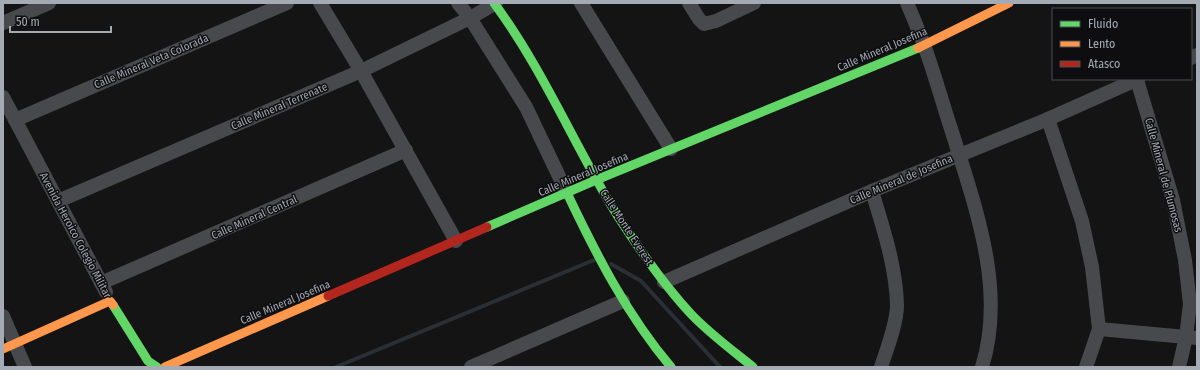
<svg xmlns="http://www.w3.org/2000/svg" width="1200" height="370" font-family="'Fira Sans Condensed',sans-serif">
  <rect width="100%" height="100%" fill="#141414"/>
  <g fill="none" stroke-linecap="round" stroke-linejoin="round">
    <g stroke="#282f35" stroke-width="4">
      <path d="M 611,264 L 641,281 L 720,367"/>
      <path d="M 336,367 L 594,260"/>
    </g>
    <g stroke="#48494d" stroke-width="14">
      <path d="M 320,3 L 361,71 L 456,241"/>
      <path d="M 458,3 L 470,18 L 526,107 L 567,193"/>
      <path d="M 581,3 L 671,149"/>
      <path d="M 689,3 L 699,19 L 704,24 L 716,21 L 754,3"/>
      <path d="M 907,3 C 913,17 919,31 924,45 C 935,75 943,105 953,135 C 976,209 1006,290 982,367"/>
      <path d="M 3,23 L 49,3"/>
      <path d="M 1191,58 L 1197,55"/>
      <path d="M 1137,80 L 1173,200 L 1185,260 L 1190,304 L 1186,337 L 1179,367"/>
      <path d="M 3,97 L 106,292"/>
      <path d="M 1048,119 L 1082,221 L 1092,267 L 1099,329 L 1086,367"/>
      <path d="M 15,120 L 287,3"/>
      <path d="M 872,191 C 883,228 896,266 897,305 C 897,323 887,349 881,367"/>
      <path d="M 58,201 L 361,71 L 470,18 L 496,3"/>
      <path d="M 664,282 L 872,191 L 1048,119 L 1138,79"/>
      <path d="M 101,283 L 406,150"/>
      <path d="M 3,316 L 25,367"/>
      <path d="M 1099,329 L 1197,338"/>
      <path d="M 471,367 L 623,301"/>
    </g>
    <g stroke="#63d668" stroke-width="9">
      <path d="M 494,3 C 543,69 574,145 617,215 C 639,249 663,284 691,314 C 710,334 732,350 753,367"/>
      <path d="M 567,193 C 596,254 627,315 671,367"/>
      <path d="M 487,227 L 596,180 L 918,48"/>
      <path d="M 113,305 L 148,361 L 157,367"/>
    </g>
    <g stroke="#ff974d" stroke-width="9">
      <path d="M 918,48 L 1009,3"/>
      <path d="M 3,349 L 110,301 L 113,305"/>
      <path d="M 165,367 L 328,296"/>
    </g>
    <path stroke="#b3261e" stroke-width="9" d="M 328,296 L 487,227"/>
  </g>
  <g text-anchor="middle" stroke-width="3" stroke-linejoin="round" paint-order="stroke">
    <g font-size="11" fill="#a5abb5" stroke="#0e0e10">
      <text transform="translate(882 49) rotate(-23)" y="4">Calle Mineral Josefina</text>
      <text transform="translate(151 61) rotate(-23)" y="4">Calle Mineral Veta Colorada</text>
      <text transform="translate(279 106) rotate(-23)" y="4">Calle Mineral Terrenate</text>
      <text transform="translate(583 174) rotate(-23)" y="4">Calle Mineral Josefina</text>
      <text transform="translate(1164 175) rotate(75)" y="4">Calle Mineral de Plumosas</text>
      <text transform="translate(901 179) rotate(-23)" y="4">Calle Mineral de Josefina</text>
      <text transform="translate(254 217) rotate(-24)" y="4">Calle Mineral Central</text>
      <text transform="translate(627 227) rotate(57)" y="4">Calle Monte Everest</text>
      <text transform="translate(76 235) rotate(62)" y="4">Avenida Heroico Colegio Militar</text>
      <text transform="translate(285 302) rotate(-23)" y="4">Calle Mineral Josefina</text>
    </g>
  </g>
  <rect width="1200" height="370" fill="none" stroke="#a5abb5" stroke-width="8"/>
  <rect x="1052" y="8" width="140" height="72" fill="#0e0e10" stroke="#4a4d52"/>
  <rect x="1060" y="21" width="20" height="6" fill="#63d668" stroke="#4a4d52"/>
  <text x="1088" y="28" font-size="12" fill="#a5abb5">Fluido</text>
  <rect x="1060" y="41" width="20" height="6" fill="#ff974d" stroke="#4a4d52"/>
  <text x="1088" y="48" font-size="12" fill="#a5abb5">Lento</text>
  <rect x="1060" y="61" width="20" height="6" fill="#b3261e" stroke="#4a4d52"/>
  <text x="1088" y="68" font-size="12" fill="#a5abb5">Atasco</text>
  <path d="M10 26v6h101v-6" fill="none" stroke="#a5abb5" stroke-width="2"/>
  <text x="16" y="26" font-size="12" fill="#a5abb5" stroke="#0e0e10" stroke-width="3" paint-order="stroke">50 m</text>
</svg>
